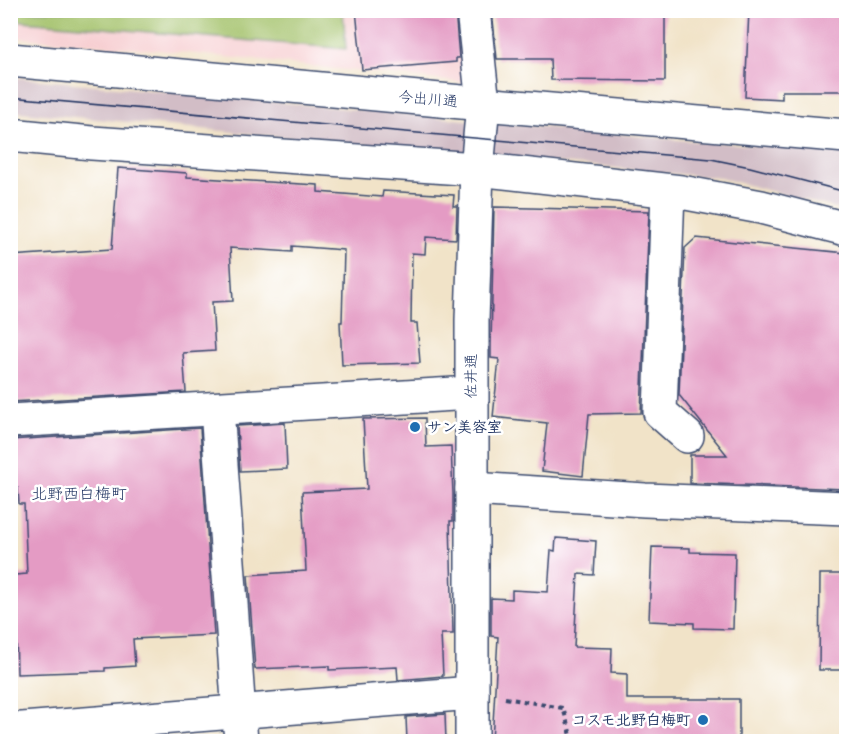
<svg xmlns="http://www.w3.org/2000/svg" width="857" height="752" font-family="Pangolin,'Klee One',sans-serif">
  <rect width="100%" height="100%" fill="#fff"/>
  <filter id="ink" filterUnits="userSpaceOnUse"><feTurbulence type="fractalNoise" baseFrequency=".0167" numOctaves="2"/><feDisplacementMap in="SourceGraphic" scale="12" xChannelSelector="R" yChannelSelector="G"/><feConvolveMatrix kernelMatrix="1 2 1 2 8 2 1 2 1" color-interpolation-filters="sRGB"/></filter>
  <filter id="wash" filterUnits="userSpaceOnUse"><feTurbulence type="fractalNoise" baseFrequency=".008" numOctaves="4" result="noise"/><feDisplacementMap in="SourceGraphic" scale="24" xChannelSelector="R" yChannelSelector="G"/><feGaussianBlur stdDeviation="1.35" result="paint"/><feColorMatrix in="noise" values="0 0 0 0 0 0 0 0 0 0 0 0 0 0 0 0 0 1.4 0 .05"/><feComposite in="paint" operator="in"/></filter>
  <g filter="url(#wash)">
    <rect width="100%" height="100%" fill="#f1e3c8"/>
    <path fill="#f7cfd2" d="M 10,11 L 459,11 L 467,83 L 179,52 L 11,37 Z"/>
    <path fill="#d2bdc6" d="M 10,77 L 679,140 L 846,152 L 846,211 L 721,178 L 11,111 Z"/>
    <path fill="#a3c169" stroke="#5f7864" stroke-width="1.5" d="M 10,11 L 343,11 L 346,49 L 11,20 Z"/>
    <g id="blocks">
      <g fill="#e49bc4">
        <path d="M 356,10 L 455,10 L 459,58 L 456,58 L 456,62 L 362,70 Z"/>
        <path d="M 492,10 L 665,10 L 665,81 L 551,80 L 550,59 L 497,59 Z"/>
        <path d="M 749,10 L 846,10 L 846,91 L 782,91 L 782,99 L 745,97 Z"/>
        <path d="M 118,168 L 187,173 L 187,177 L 318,185 L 318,192 L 382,197 L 383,191 L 454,195 L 453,206 L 457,206 L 456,239 L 426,237 L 425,254 L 412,253 L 411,323 L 417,323 L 420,363 L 342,365 L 340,322 L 342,322 L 344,250 L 292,246 L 292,252 L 230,248 L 233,301 L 212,302 L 215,351 L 183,353 L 186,392 L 10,402 L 10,256 L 112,249 Z"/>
        <path d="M 494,207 L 649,211 L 641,413 L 589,414 L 583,476 L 542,471 L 547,423 L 493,417 L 499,359 L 491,358 L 491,343 Z"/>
        <path d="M 696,238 L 846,253 L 846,489 L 690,483 L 690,455 L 727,455 L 679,395 L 685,248 Z"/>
        <path d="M 425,418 L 426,447 L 451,446 L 453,494 L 453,521 L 450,521 L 453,634 L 441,634 L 443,676 L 398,680 L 397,667 L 329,670 L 329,666 L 255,669 L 248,575 L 306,571 L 302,492 L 367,489 L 363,419 Z"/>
        <path d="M 285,423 L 287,469 L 240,471 L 237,426 Z"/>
        <path d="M 200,428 L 214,635 L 133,639 L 135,666 L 105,668 L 105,671 L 17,674 L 15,575 L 27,574 L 24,504 L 19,504 L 18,488 L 10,488 L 10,440 Z"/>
        <path d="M 556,538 L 596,541 L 594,575 L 578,574 L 574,647 L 612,648 L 611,673 L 627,674 L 627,699 L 739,699 L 739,741 L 587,741 L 587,739 L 521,737 L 521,741 L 492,741 L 498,637 L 491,636 L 491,598 L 512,599 L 512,590 L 548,592 L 551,550 L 555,551 Z"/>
        <path d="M 652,547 L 690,548 L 690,552 L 735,553 L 733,629 L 694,628 L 694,623 L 649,621 Z"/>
        <path d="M 820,574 L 846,574 L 846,670 L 819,670 Z"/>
        <path d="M 445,714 L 446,741 L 407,741 L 406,717 Z"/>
      </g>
    </g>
  </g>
  <g filter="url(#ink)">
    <use href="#blocks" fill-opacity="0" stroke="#3b4a6e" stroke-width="1.5"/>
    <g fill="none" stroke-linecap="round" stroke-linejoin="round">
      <g stroke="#3b4a6e" stroke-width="36">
        <g id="minor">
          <path d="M 10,60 L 483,104 L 846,136"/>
          <path d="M 10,135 L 92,143 L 477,169 L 681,192 L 761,207 L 846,229"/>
          <path d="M 668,191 L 660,412 L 687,436"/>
          <path d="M 217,409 L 241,742"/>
          <path d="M 10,421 L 471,393"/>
          <path d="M 472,489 L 645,500 L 846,508"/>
          <path d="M 10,730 L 472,693"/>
          <path d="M 472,742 L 472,320 L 477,169 L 483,104 L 473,10"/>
        </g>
      </g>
      <path stroke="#3b4a6e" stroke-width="4" stroke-dasharray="4.5 4.5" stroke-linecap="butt" d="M 505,698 L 563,708 L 573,742"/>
      <use href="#minor" stroke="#fff" stroke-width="33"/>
      <path stroke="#1b2f5e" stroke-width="1.5" d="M 10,97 L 711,159 L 750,167 L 846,192"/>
    </g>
  </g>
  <g fill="#1f6fb2" stroke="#fff" stroke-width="2">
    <circle cx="415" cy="427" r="6"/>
    <circle cx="703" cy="720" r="6"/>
  </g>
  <g text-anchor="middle" stroke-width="5" stroke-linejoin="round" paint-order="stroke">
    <g font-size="15" fill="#1b2f5e" stroke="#fff">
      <text transform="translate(428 99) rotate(5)" y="5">今出川通</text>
      <text transform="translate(471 376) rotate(-90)" y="5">佐井通</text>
    </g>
    <g font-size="15" font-weight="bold" fill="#1b2f5e" stroke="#fff" text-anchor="start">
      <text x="427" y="432">サン美容室</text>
      <text x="691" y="725" text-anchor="end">コスモ北野白梅町</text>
    </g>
    <g font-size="16" fill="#1b2f5e" stroke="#fff">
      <text x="79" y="499">北野西白梅町</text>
    </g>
  </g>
  <rect width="857" height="752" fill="none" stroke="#fff" stroke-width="36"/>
</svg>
